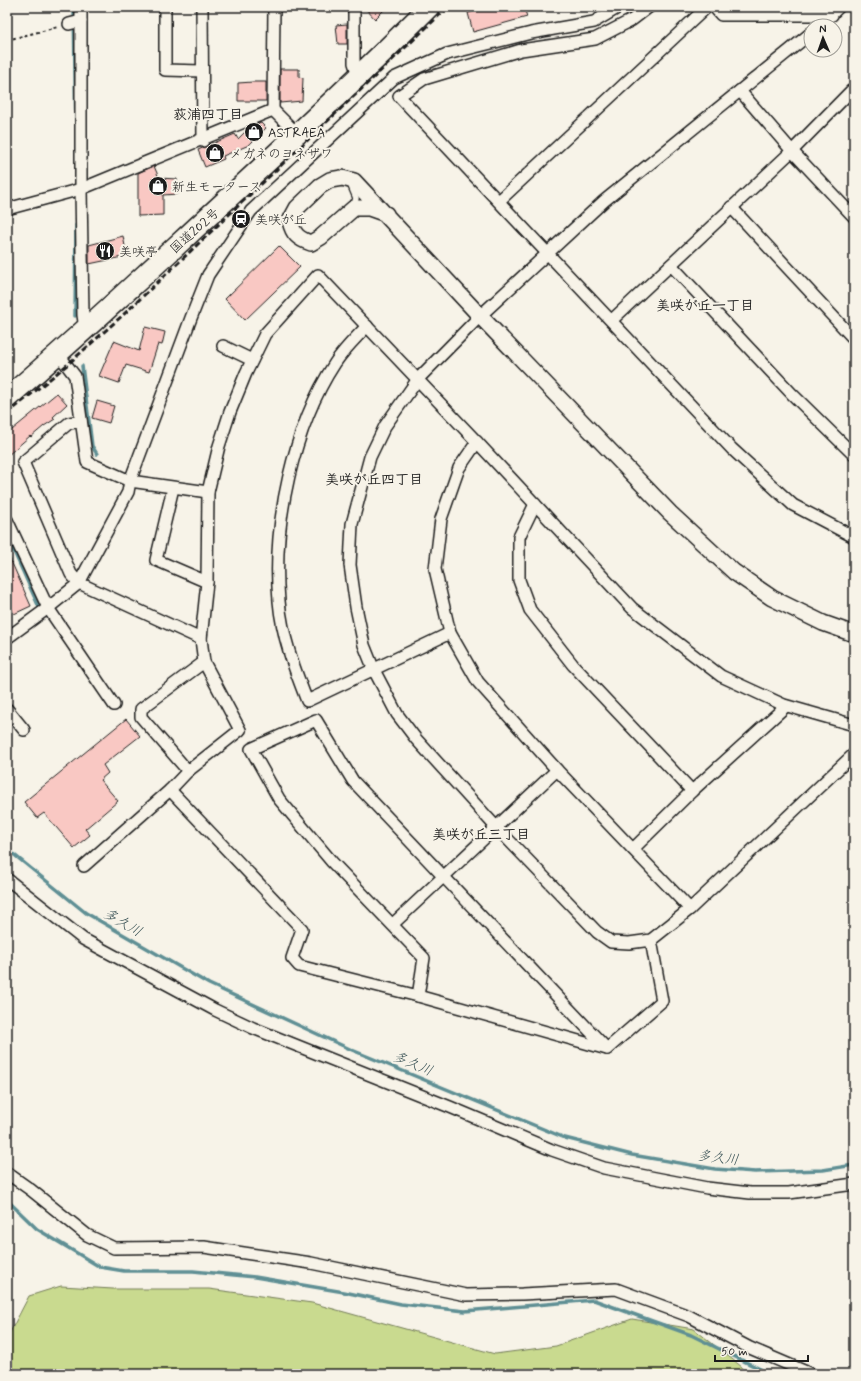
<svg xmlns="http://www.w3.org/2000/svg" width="861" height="1381" font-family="Mynerve,'Klee One',sans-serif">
  <rect width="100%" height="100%" fill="#f7f3e8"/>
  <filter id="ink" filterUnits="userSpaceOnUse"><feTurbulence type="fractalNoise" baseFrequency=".025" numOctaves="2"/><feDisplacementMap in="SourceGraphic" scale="8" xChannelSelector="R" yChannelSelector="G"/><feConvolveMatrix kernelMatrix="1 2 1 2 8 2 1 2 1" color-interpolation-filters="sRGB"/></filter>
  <g filter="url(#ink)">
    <path fill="#c9da8f" stroke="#727b56" d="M 61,1286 L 113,1289 L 209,1289 L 312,1303 L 495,1354 L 556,1346 L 632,1319 L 694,1329 L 742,1367 L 744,1374 L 7,1374 L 7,1338 L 29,1296 Z"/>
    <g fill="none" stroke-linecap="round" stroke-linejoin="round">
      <g stroke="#5e8f94" stroke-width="3.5">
        <path d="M 74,7 L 76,139"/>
        <path d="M 75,316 L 76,225"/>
        <path d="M 82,366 L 92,446 L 97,454"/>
        <path d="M 7,536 L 39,607"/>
        <path d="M 7,849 L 86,913 L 209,984 L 352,1050 L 565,1138 L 632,1155 L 715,1169 L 755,1172 L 823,1170 L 854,1165"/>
        <path d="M 7,1200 L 37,1229 L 100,1267 L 124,1271 L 193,1271 L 255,1277 L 344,1292 L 401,1304 L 465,1311 L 594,1300 L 691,1335 L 770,1374"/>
      </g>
    </g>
    <g fill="#f9c8c3" stroke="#1c1c1c">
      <path d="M 364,7 L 387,7 L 375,19 Z"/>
      <path d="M 477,7 L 524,7 L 527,17 L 473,32 L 468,13 L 478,10 Z"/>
      <path d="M 347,24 L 347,44 L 338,44 L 336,25 Z"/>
      <path d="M 280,69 L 299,69 L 299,77 L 303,78 L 302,101 L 280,103 Z"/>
      <path d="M 253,82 L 266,82 L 266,101 L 238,101 L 238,83 Z"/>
      <path d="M 261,123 L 266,128 L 249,145 L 223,156 L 224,159 L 205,167 L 198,150 L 235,134 L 238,139 L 250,127 Z"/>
      <path d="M 154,166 L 159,178 L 177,179 L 178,194 L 163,195 L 163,215 L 138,216 L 138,173 Z"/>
      <path d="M 123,236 L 127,256 L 89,264 L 89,245 Z"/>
      <path d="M 279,246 L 300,267 L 245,320 L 225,299 Z"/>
      <path d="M 145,327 L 165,332 L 162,345 L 158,344 L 149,372 L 126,365 L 119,383 L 99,376 L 114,341 L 139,351 Z"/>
      <path d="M 57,393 L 67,404 L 53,417 L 55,419 L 44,426 L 31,437 L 30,436 L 7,456 L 7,434 Z"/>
      <path d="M 97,401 L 114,406 L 109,423 L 92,418 Z"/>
      <path d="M 7,552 L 31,606 L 14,614 L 7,599 Z"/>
      <path d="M 126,719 L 140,736 L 103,765 L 108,773 L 100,780 L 118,801 L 85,829 L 90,835 L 74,848 L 44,813 L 37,818 L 24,802 Z"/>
    </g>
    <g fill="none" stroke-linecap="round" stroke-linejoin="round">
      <g stroke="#1c1c1c" stroke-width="8">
        <path id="lane" d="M 351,186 L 356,198 L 354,206"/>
      </g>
      <g stroke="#1c1c1c" stroke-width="14">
        <g id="street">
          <path d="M 81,7 L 81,189 L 83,315 L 85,329"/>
          <path d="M 165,7 L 165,70 L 202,71"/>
          <path d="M 202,7 L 203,141"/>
          <path d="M 354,7 L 354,63 L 359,78"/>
          <path d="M 649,7 L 632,20 L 595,39 L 521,50 L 424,79 L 399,96 L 732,449 L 793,505 L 854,537"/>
          <path d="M 714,7 L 721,15 L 832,15"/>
          <path d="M 69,24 L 81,21"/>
          <path d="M 819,26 L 839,7"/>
          <path d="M 811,33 L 604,201 L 480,316 L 418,379 L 385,426 L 370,457 L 352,524 L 350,565 L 356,607 L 364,645 L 374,670 L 397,714 L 416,739 L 496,827 L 597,932 L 611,942 L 629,943 L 651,940 L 690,909 L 854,754"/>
          <path d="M 740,91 L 792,151 L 854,217"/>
          <path d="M 273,110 L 274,7"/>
          <path d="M 499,201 L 707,7"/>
          <path d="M 731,207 L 854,339"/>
          <path d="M 7,209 L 81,189 L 273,110 L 298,135"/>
          <path d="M 671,265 L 792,394 L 854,455"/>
          <path d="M 612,320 L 792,151 L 852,90 L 854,93"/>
          <path d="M 367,326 C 356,338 344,349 335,363 C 293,427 272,525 279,601 C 282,636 294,668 307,701 L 450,633"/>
          <path d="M 223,346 L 252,360"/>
          <path d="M 59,355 L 75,376 L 87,462 L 130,481 L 208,492"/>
          <path d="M 81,421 L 69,423 L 23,462 L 71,574 L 79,583 L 201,639"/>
          <path d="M 477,442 L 459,468 L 441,519 L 435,569 L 450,633 L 478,682 L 557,770 L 690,909"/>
          <path d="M 173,488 L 156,560 L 207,582"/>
          <path d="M 535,504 L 519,537 L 519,580 L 530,610 L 573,665 L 692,791"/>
          <path d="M 7,520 L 48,608 L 114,705"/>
          <path d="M 7,638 L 48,608 L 79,583 L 128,492 L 130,481 L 191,318 L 208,275 L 251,211 L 394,78 L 447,54 L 531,33 L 594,22 L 619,7"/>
          <path d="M 7,709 L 24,730"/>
          <path d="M 188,771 L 141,717 L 141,709 L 204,662"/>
          <path d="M 170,790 L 302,929 L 292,958 L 299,966 L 418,996 L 607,1049 L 662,1001 L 651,940"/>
          <path d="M 633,849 L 692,791 L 786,706"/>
          <path d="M 84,866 L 170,790 L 188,771 L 240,730 L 204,662 L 201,639 L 207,582 L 208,492 L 219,446 L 230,412 L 246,373 L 265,334 L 318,275 L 477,442 L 632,608 L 721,676 L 784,705 L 854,725"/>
          <path d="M 7,879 L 83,939 L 215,1010 L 253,1028 L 450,1107 L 552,1150 L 604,1168 L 707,1188 L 750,1193 L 789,1193 L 854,1184"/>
          <path d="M 393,924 L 557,770"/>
          <path d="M 418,996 L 424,958 L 332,862 L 279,799 L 251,749 L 316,720 L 353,781 L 607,1049"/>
          <path d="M 7,1173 L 31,1190 L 87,1235 L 114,1248 L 204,1247 L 311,1263 L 466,1295 L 522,1294 L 616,1289 L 689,1316 L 750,1348 L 811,1374"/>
        </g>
      </g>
      <g stroke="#1c1c1c" stroke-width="18">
        <path id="secondary" d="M 386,214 L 369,208 L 354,208 L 321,237 L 311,243 C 298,239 293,234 290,221 L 297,208 L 320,186 L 330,180 L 342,178 L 354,181 L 480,316 L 670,513 L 734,572 L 772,598 L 823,623 L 854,634"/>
      </g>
      <g stroke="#1c1c1c" stroke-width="23">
        <path id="highway" d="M 7,398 C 64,350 118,299 174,248 C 260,169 346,90 429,7"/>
      </g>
      <path stroke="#1c1c1c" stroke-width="2" stroke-dasharray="3 3" stroke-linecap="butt" d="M 7,40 L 58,27"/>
      <use href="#lane" stroke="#f7f3e8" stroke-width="5.5"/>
      <use href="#street" stroke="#f7f3e8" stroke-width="11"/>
      <use href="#secondary" stroke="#f7f3e8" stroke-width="15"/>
      <use href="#highway" stroke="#f7f3e8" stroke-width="20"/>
      <path stroke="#1c1c1c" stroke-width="3" stroke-dasharray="6 3" stroke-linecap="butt" d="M 7,414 L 67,365 L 122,316 L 448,7"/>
    </g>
  </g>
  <defs>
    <g id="shop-disc" transform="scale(1)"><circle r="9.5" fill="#1c1c1c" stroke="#f7f3e8"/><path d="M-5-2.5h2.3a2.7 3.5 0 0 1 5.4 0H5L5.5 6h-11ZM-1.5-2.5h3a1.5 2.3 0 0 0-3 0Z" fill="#fff"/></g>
    <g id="station-disc" transform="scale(1)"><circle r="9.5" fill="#1c1c1c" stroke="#f7f3e8"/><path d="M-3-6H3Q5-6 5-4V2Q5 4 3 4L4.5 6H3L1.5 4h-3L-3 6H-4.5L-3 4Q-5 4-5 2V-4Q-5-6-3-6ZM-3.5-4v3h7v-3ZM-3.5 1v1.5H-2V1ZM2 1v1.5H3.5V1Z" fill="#fff"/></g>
    <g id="restaurant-disc" transform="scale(1)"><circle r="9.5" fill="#1c1c1c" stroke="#f7f3e8"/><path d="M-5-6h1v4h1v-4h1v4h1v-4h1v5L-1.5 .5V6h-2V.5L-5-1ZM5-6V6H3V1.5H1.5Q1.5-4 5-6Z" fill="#fff"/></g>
  </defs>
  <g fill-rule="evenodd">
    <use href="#shop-disc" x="254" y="132"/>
    <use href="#shop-disc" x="215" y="153"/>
    <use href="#shop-disc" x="158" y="186"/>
    <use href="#station-disc" x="241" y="219"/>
    <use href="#restaurant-disc" x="105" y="251"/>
  </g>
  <g text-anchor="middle" stroke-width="4" stroke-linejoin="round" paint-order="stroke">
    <g font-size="13" fill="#1c1c1c" stroke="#f7f3e8" text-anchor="start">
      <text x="268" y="137">ASTRAEA</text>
      <text x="229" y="158">メガネのヨネザワ</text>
      <text x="172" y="191">新生モータース</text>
      <text x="255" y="224">美咲が丘</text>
      <text x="119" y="256">美咲亭</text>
    </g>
    <g font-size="13" fill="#1c1c1c" stroke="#f7f3e8">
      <text transform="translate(194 230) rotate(-42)" y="5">国道202号</text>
    </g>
    <g font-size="14" font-weight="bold" fill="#1c1c1c" stroke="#f7f3e8">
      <text x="208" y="119">荻浦四丁目</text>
      <text x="705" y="310">美咲が丘一丁目</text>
      <text x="374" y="484">美咲が丘四丁目</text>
      <text x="481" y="839">美咲が丘三丁目</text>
    </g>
    <g font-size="14" font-style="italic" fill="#3d5558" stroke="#f7f3e8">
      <text transform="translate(123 922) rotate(30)" y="5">多久川</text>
      <text transform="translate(413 1063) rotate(23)" y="5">多久川</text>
      <text transform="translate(718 1157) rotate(7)" y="5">多久川</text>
    </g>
  </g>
  <rect width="861" height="1381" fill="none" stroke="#f7f3e8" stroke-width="24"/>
  <rect x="12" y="12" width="837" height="1357" fill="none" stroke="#1c1c1c" stroke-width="1.5" filter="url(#ink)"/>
  <g transform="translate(823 38) rotate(358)"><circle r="19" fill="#f7f3e8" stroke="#9f9d96"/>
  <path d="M0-3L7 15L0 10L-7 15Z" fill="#1c1c1c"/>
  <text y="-6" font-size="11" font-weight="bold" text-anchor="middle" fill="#1c1c1c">N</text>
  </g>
  <path d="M715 1355v6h93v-6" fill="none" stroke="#1c1c1c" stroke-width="2"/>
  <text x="721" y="1355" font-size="12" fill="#1c1c1c" stroke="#f7f3e8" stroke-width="3" paint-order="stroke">50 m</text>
</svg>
